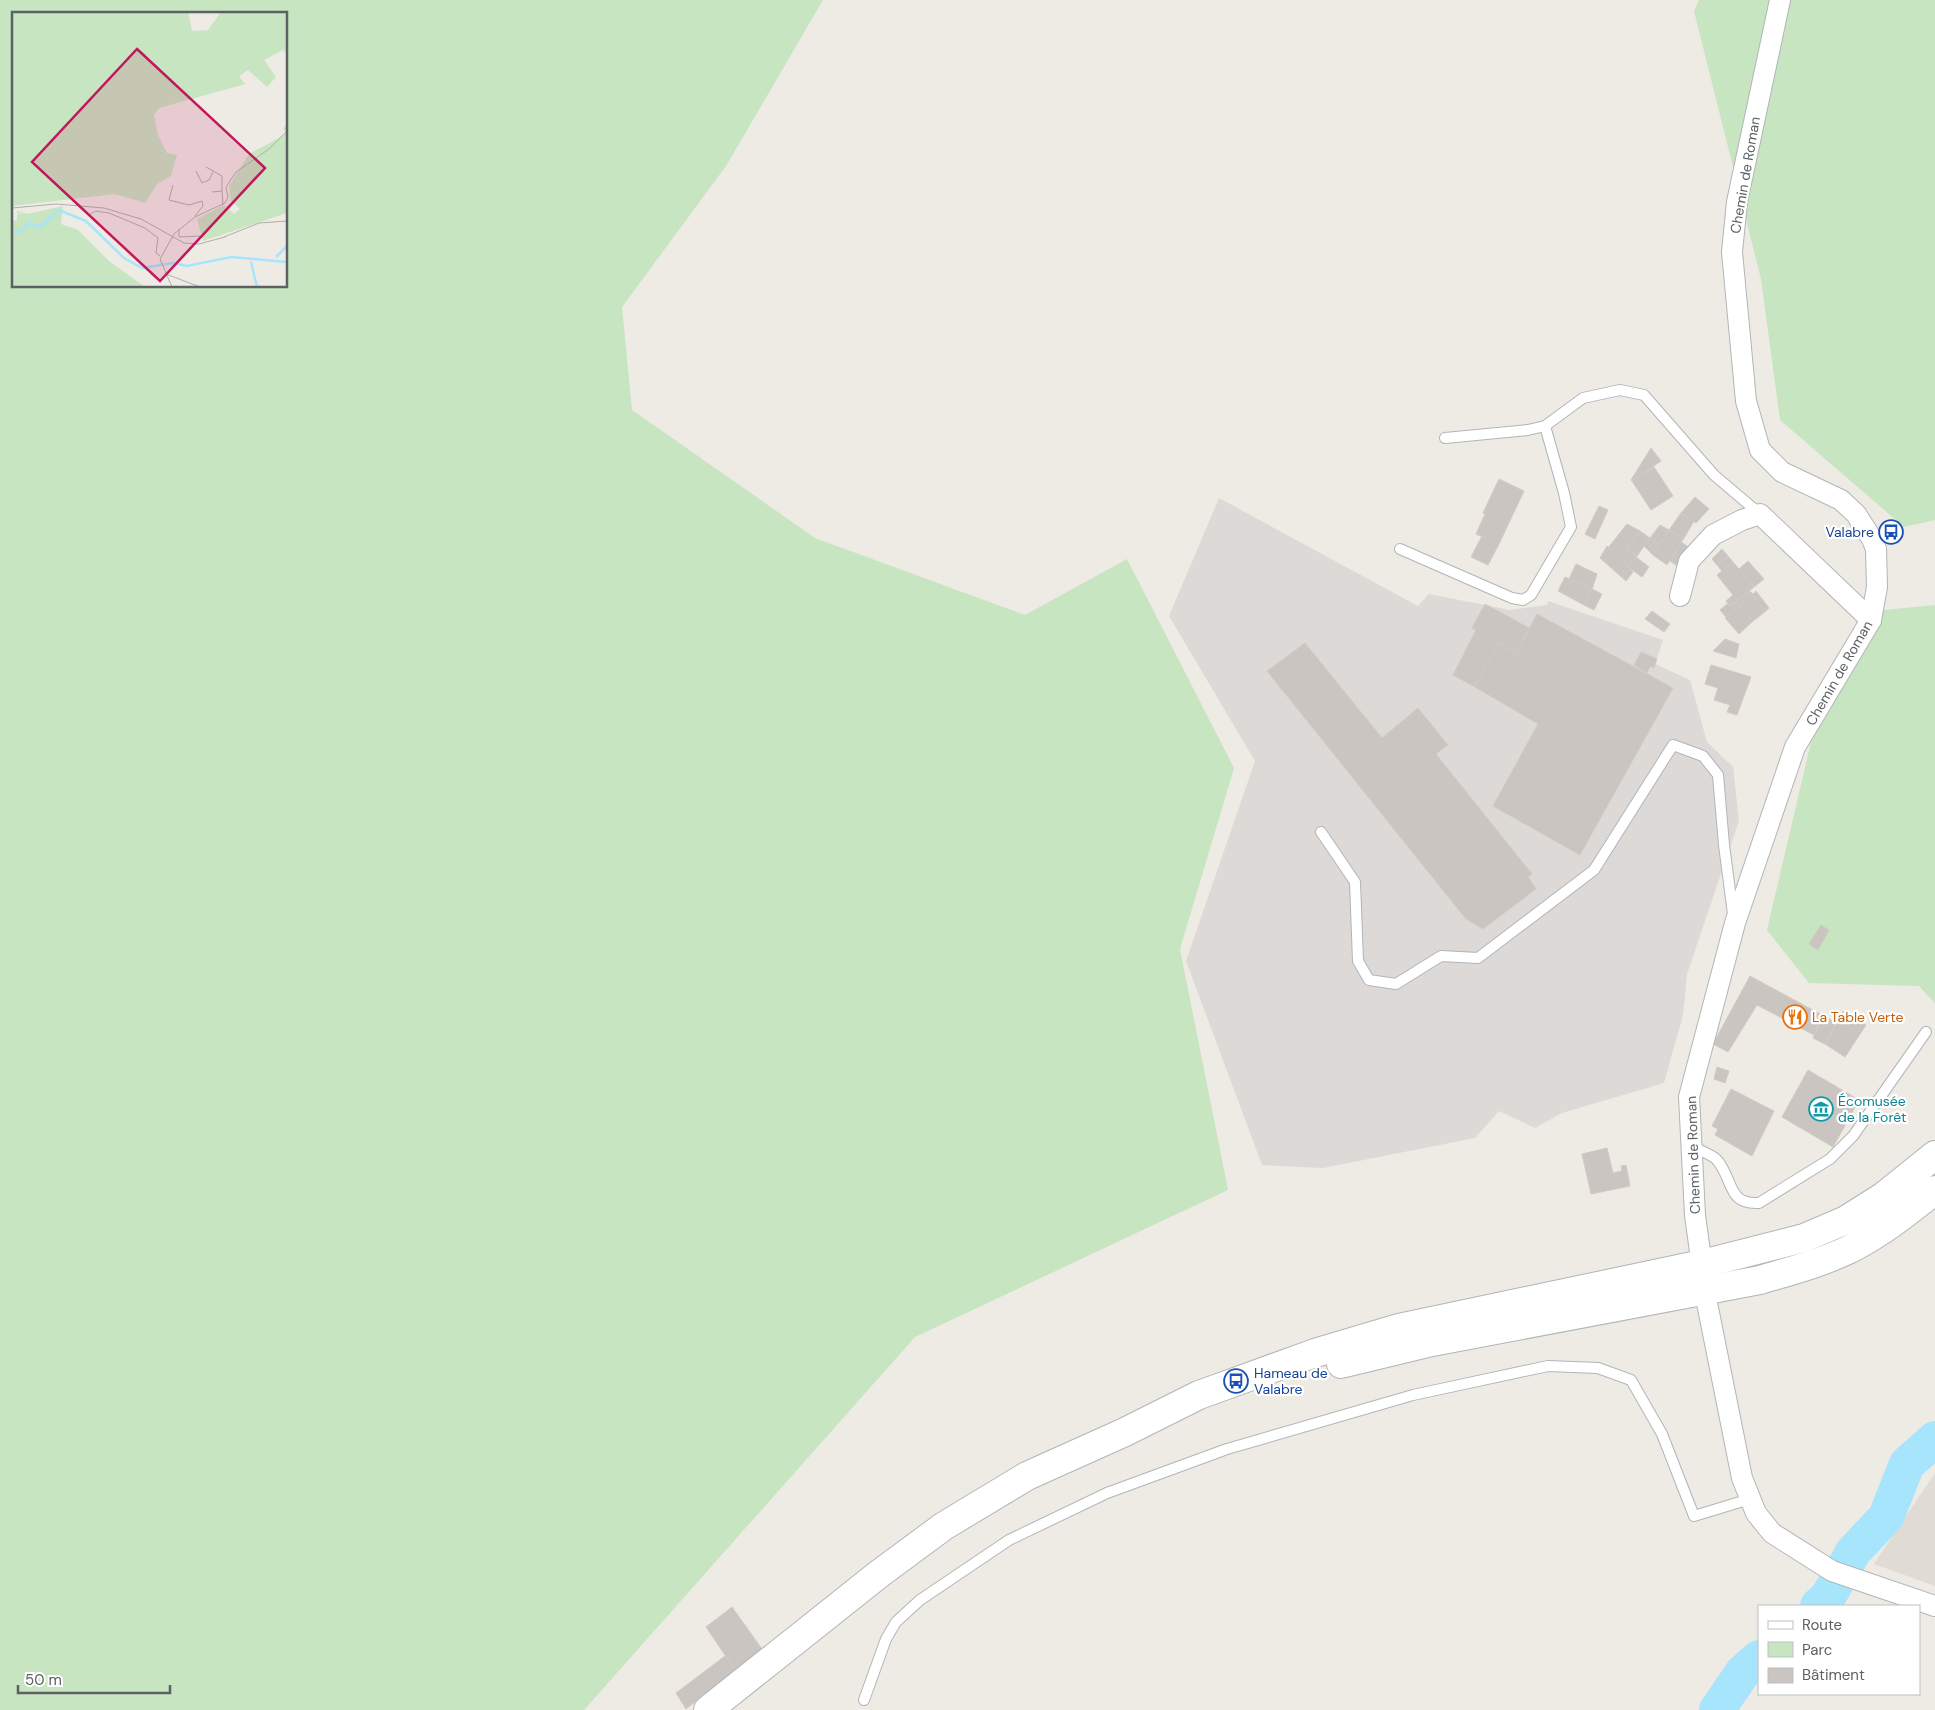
<svg xmlns="http://www.w3.org/2000/svg" width="1935" height="1710" font-family="'DM Sans',sans-serif">
  <rect width="100%" height="100%" fill="#eeeae4"/>
  <path fill="#ddd9d6" d="M 1219,498 L 1418,606 L 1429,594 L 1510,610 L 1547,605 L 1548,601 L 1663,640 L 1655,664 L 1690,680 L 1707,742 L 1733,767 L 1739,821 L 1687,974 L 1683,1015 L 1664,1083 L 1562,1113 L 1535,1128 L 1499,1111 L 1475,1138 L 1323,1168 L 1262,1165 L 1186,961 L 1255,761 L 1169,616 Z"/>
  <path fill="#e1dbd5" d="M 1935,1473 L 1935,1586 L 1874,1564 Z"/>
  <g fill="#c7e5c1" fill-rule="evenodd">
    <path d="M 0,0 L 823,0 L 726,166 L 622,307 L 632,410 L 815,538 L 1025,615 L 1127,559 L 1234,768 L 1180,949 L 1228,1190 L 915,1337 L 584,1710 L 0,1710 ZM 14,14 L 286,14 L 286,286 L 14,286 Z"/>
    <path d="M 1699,0 L 1935,0 L 1935,520 L 1904,527 L 1780,420 L 1761,279 L 1694,11 Z"/>
    <path d="M 1935,605 L 1935,1003 L 1919,986 L 1809,983 L 1767,930 L 1811,742 L 1884,610 Z"/>
  </g>
  <g fill="none" stroke-linecap="round" stroke-linejoin="round">
    <g stroke="#a6e5fc" stroke-width="36">
      <path d="M 1818,1606 L 1828,1597 L 1853,1552 L 1886,1517 L 1907,1464 L 1935,1439"/>
      <path d="M 1717,1710 L 1743,1672 L 1759,1658"/>
    </g>
  </g>
  <g fill="#cac5c1" stroke="#d2cbc2">
    <path d="M 1651,448 L 1661,461 L 1632,481 L 1631,480 Z"/>
    <path d="M 1654,467 L 1673,496 L 1651,510 L 1632,481 Z"/>
    <path d="M 1499,479 L 1524,491 L 1499,544 L 1476,534 L 1485,514 L 1483,513 Z"/>
    <path d="M 1695,497 L 1709,509 L 1696,523 L 1681,513 Z"/>
    <path d="M 1599,506 L 1608,510 L 1595,539 L 1585,534 Z"/>
    <path d="M 1681,513 L 1694,521 L 1684,538 L 1669,530 Z"/>
    <path d="M 1627,524 L 1640,531 L 1627,548 L 1637,556 L 1628,567 L 1608,548 Z"/>
    <path d="M 1660,525 L 1669,530 L 1660,545 L 1650,538 Z"/>
    <path d="M 1669,530 L 1684,538 L 1667,565 L 1653,555 Z"/>
    <path d="M 1640,531 L 1650,538 L 1637,556 L 1627,548 Z"/>
    <path d="M 1482,536 L 1499,544 L 1488,565 L 1471,557 Z"/>
    <path d="M 1650,538 L 1660,545 L 1653,555 L 1644,546 Z"/>
    <path d="M 1681,542 L 1690,548 L 1679,567 L 1670,561 Z"/>
    <path d="M 1607,546 L 1633,572 L 1626,581 L 1600,558 Z"/>
    <path d="M 1722,549 L 1728,556 L 1717,565 L 1712,559 Z"/>
    <path d="M 1728,556 L 1733,562 L 1722,571 L 1717,565 Z"/>
    <path d="M 1636,557 L 1649,567 L 1642,577 L 1628,567 Z"/>
    <path d="M 1748,561 L 1764,579 L 1754,587 L 1739,569 Z"/>
    <path d="M 1733,562 L 1754,587 L 1730,606 L 1726,601 L 1733,595 L 1717,575 Z"/>
    <path d="M 1576,564 L 1597,574 L 1592,589 L 1569,579 Z"/>
    <path d="M 1565,577 L 1592,589 L 1584,605 L 1558,591 Z"/>
    <path d="M 1592,589 L 1602,594 L 1594,610 L 1584,605 Z"/>
    <path d="M 1750,591 L 1753,594 L 1726,617 L 1720,610 L 1727,604 L 1730,606 Z"/>
    <path d="M 1756,591 L 1769,608 L 1766,611 L 1752,595 Z"/>
    <path d="M 1752,595 L 1766,611 L 1753,621 L 1739,605 Z"/>
    <path d="M 1485,604 L 1529,628 L 1516,653 L 1498,643 L 1475,687 L 1453,675 L 1476,630 L 1472,628 Z"/>
    <path d="M 1739,605 L 1753,621 L 1739,634 L 1725,618 Z"/>
    <path d="M 1652,611 L 1670,624 L 1664,632 L 1645,619 Z"/>
    <path d="M 1537,614 L 1673,688 L 1580,855 L 1493,806 L 1538,724 L 1475,687 L 1498,643 L 1516,653 Z"/>
    <path d="M 1725,639 L 1739,644 L 1736,658 L 1713,651 Z"/>
    <path d="M 1305,643 L 1382,738 L 1418,708 L 1448,745 L 1436,754 L 1532,874 L 1528,877 L 1536,889 L 1483,929 L 1466,919 L 1267,671 Z"/>
    <path d="M 1641,652 L 1657,659 L 1654,668 L 1650,666 L 1647,673 L 1634,665 Z"/>
    <path d="M 1711,665 L 1751,677 L 1737,715 L 1727,712 L 1730,705 L 1714,700 L 1718,688 L 1705,684 Z"/>
    <path d="M 1821,925 L 1829,930 L 1818,950 L 1809,944 Z"/>
    <path d="M 1750,976 L 1824,1016 L 1814,1035 L 1757,1005 L 1728,1052 L 1713,1044 Z"/>
    <path d="M 1843,1011 L 1866,1025 L 1845,1057 L 1825,1044 Z"/>
    <path d="M 1824,1016 L 1836,1023 L 1825,1044 L 1813,1038 Z"/>
    <path d="M 1717,1067 L 1729,1071 L 1725,1083 L 1714,1079 Z"/>
    <path d="M 1808,1070 L 1859,1100 L 1833,1147 L 1782,1117 Z"/>
    <path d="M 1731,1089 L 1774,1111 L 1752,1156 L 1715,1135 L 1718,1129 L 1712,1126 Z"/>
    <path d="M 1607,1148 L 1613,1173 L 1622,1171 L 1621,1166 L 1626,1165 L 1630,1186 L 1591,1194 L 1582,1154 Z"/>
    <path d="M 732,1607 L 762,1649 L 735,1670 L 706,1627 Z"/>
    <path d="M 725,1656 L 735,1670 L 686,1709 L 676,1693 Z"/>
  </g>
  <g fill="none" stroke-linecap="round" stroke-linejoin="round">
    <g stroke="#b1b5b9" stroke-width="12">
      <g id="service">
        <path d="M 1445,438 L 1528,430 L 1545,426 L 1583,398 L 1620,390 L 1644,395 L 1714,475 L 1760,514"/>
        <path d="M 1400,549 L 1512,598 L 1523,600 L 1531,595 L 1571,527 L 1564,493 L 1545,426"/>
        <path d="M 1321,832 L 1355,882 L 1358,961 L 1369,980 L 1396,984 L 1441,956 L 1478,958 L 1594,870 L 1673,745 L 1703,756 L 1718,775 L 1724,845 L 1733,914"/>
        <path d="M 1691,1146 C 1699,1150 1710,1154 1716,1159 C 1734,1178 1726,1205 1759,1203 L 1830,1159 L 1853,1136 L 1926,1032"/>
        <path d="M 864,1700 L 886,1639 L 896,1622 L 920,1600 L 1009,1540 L 1107,1493 L 1227,1449 L 1413,1395 L 1548,1366 L 1598,1368 L 1631,1380 L 1662,1434 L 1694,1516 L 1750,1499"/>
      </g>
    </g>
    <g stroke="#b1b5b9" stroke-width="22">
      <g id="minor">
        <path d="M 1780,0 L 1737,202 L 1732,252 L 1746,401 L 1760,450 L 1782,472 L 1841,500 L 1856,514 L 1872,539 L 1876,549 L 1877,587 L 1871,620 L 1795,747 L 1735,923 L 1689,1097 L 1695,1215 L 1707,1303 L 1742,1478 L 1756,1513 L 1772,1533 L 1832,1571 L 1935,1606"/>
        <path d="M 1680,596 L 1689,561 L 1713,535 L 1742,520 L 1760,514 L 1871,620"/>
      </g>
    </g>
    <g stroke="#b0b5b9" stroke-width="30">
      <g id="secondary">
        <path d="M 1341,1364 L 1432,1342 L 1760,1280 C 1790,1271 1821,1263 1850,1249 C 1881,1233 1908,1212 1935,1190"/>
        <path d="M 708,1710 L 879,1574 L 944,1526 L 1027,1476 L 1125,1432 L 1199,1395 L 1315,1353 L 1399,1328 L 1702,1264 L 1804,1238 L 1846,1220 L 1884,1196 L 1935,1155"/>
      </g>
    </g>
    <use href="#service" stroke="#fff" stroke-width="10"/>
    <use href="#minor" stroke="#fff" stroke-width="20"/>
    <use href="#secondary" stroke="#fff" stroke-width="28"/>
  </g>
  <defs>
    <g id="bus-ring" transform="scale(1.25)"><circle r="9.5" fill="#fff" stroke="#1a4fb4" stroke-width="1.5"/><path d="M-5-6H5V4H4V6H2V4H-2V6H-4V4H-5ZM-3.5-4V0h7V-4ZM-3.5 1.2v1.5H-2V1.2ZM2 1.2v1.5H3.5V1.2Z" fill="#1a4fb4"/></g>
    <g id="restaurant-ring" transform="scale(1.25)"><circle r="9.5" fill="#fff" stroke="#e8710a" stroke-width="1.5"/><path d="M-5-6h1v4h1v-4h1v4h1v-4h1v5L-1.5 .5V6h-2V.5L-5-1ZM5-6V6H3V1.5H1.5Q1.5-4 5-6Z" fill="#e8710a"/></g>
    <g id="museum-ring" transform="scale(1.25)"><circle r="9.5" fill="#fff" stroke="#0f9aa8" stroke-width="1.5"/><path d="M0-6L6-3V-2H-6V-3ZM-5-1h2V3h-2ZM-1-1h2V3h-2ZM3-1h2V3H3ZM-6 4H6V6H-6Z" fill="#0f9aa8"/></g>
  </defs>
  <g fill-rule="evenodd">
    <use href="#bus-ring" x="1891" y="532"/>
    <use href="#restaurant-ring" x="1795" y="1017"/>
    <use href="#museum-ring" x="1821" y="1109"/>
    <use href="#bus-ring" x="1236" y="1381"/>
  </g>
  <g text-anchor="middle" stroke-width="4.5" stroke-linejoin="round" paint-order="stroke">
    <g font-size="14" fill="#5c6164" stroke="#fff">
      <text transform="translate(1745 175) rotate(-80)" y="5">Chemin de Roman</text>
      <text transform="translate(1839 673) rotate(-60)" y="5">Chemin de Roman</text>
      <text transform="translate(1693 1155) rotate(-92)" y="5">Chemin de Roman</text>
    </g>
    <g font-size="14" fill="#164399" stroke="#fff" text-anchor="end">
      <text x="1874" y="537">Valabre</text>
      <text x="1254" y="1378" text-anchor="start">Hameau de<tspan x="1254" dy="16">Valabre</tspan></text>
    </g>
    <g font-size="14" fill="#c56008" stroke="#fff" text-anchor="start">
      <text x="1812" y="1022">La Table Verte</text>
    </g>
    <g font-size="14" fill="#0d838f" stroke="#fff" text-anchor="start">
      <text x="1838" y="1106">Écomusée<tspan x="1838" dy="16">de la Forêt</tspan></text>
    </g>
  </g>
  <g transform="translate(12 12)">
    <rect width="275" height="275" fill="#eeeae4"/>
    <path d="M 0,0 L 176,0 L 180,19 L 196,18 L 209,0 L 275,0 L 275,42 L 271,38 L 252,48 L 264,65 L 255,75 L 236,58 L 227,64 L 233,72 L 147,96 L 142,103 L 146,123 L 155,141 L 165,143 L 159,164 L 145,172 L 133,191 L 103,182 L 0,194 ZM 275,112 L 275,201 L 191,229 L 185,207 L 212,193 L 222,202 L 228,197 L 219,189 L 217,174 L 237,142 L 269,125 L 274,121 L 271,116 ZM 51,194 L 49,212 L 66,218 L 97,249 L 133,275 L 0,275 L 0,208 L 5,209 L 5,202 L 14,202 L 5,201 L 5,199 L 16,202 Z" fill="#c7e5c1"/>
    <path fill="none" stroke="#a6e5fc" stroke-width="2.5" d="M 0,220 L 9,220 L 17,211 L 29,215 L 47,198 L 74,209 L 112,246 L 130,256 L 161,251 L 175,254 L 219,245 L 275,250M 264,245 L 275,234M 239,250 L 245,275"/>
    <path fill="none" stroke="#b0afad" stroke-width="1" d="M 194,155 L 210,164 L 210,179M 184,159 L 190,171 L 197,168 L 201,160M 161,173 L 157,188 L 177,193 L 190,189 L 191,194 L 183,204M 200,180 L 210,179 L 211,193M 0,196 L 44,192 L 92,196 L 129,207 L 172,231 L 187,232 L 213,225M 78,202 L 84,199 L 97,201 L 133,216 L 146,226 L 144,241 L 148,244M 167,217 L 167,225 L 189,224M 212,225 L 247,211 L 275,209M 154,262 L 188,275M 160,275 L 148,247 L 162,222 L 183,205 L 213,191 L 216,185 L 214,175 L 224,160 L 257,137 L 275,119"/>
    <path fill="#c2185b" fill-opacity="0.15" stroke="#c2185b" stroke-width="2.5" d="M 125,37 L 253,156 L 148,269 L 20,150 Z"/>
    <rect width="275" height="275" fill="none" stroke="#5c6164" stroke-width="2.5"/>
  </g>
  <rect x="1758" y="1605" width="162" height="90" fill="#ffffff" stroke="#bec0c1"/>
  <rect x="1768" y="1621" width="25" height="8" fill="#ffffff" stroke="#bec0c1"/>
  <text x="1802" y="1630" font-size="15" fill="#5c6164">Route</text>
  <rect x="1768" y="1642" width="25" height="15" fill="#c7e5c1" stroke="#bec0c1"/>
  <text x="1802" y="1655" font-size="15" fill="#5c6164">Parc</text>
  <rect x="1768" y="1668" width="25" height="15" fill="#cac5c1" stroke="#bec0c1"/>
  <text x="1802" y="1680" font-size="15" fill="#5c6164">Bâtiment</text>
  <path d="M18 1685v8h152v-8" fill="none" stroke="#5c6164" stroke-width="2.5"/>
  <text x="25" y="1685" font-size="15" fill="#5c6164" stroke="#ffffff" stroke-width="4" paint-order="stroke">50 m</text>
</svg>
